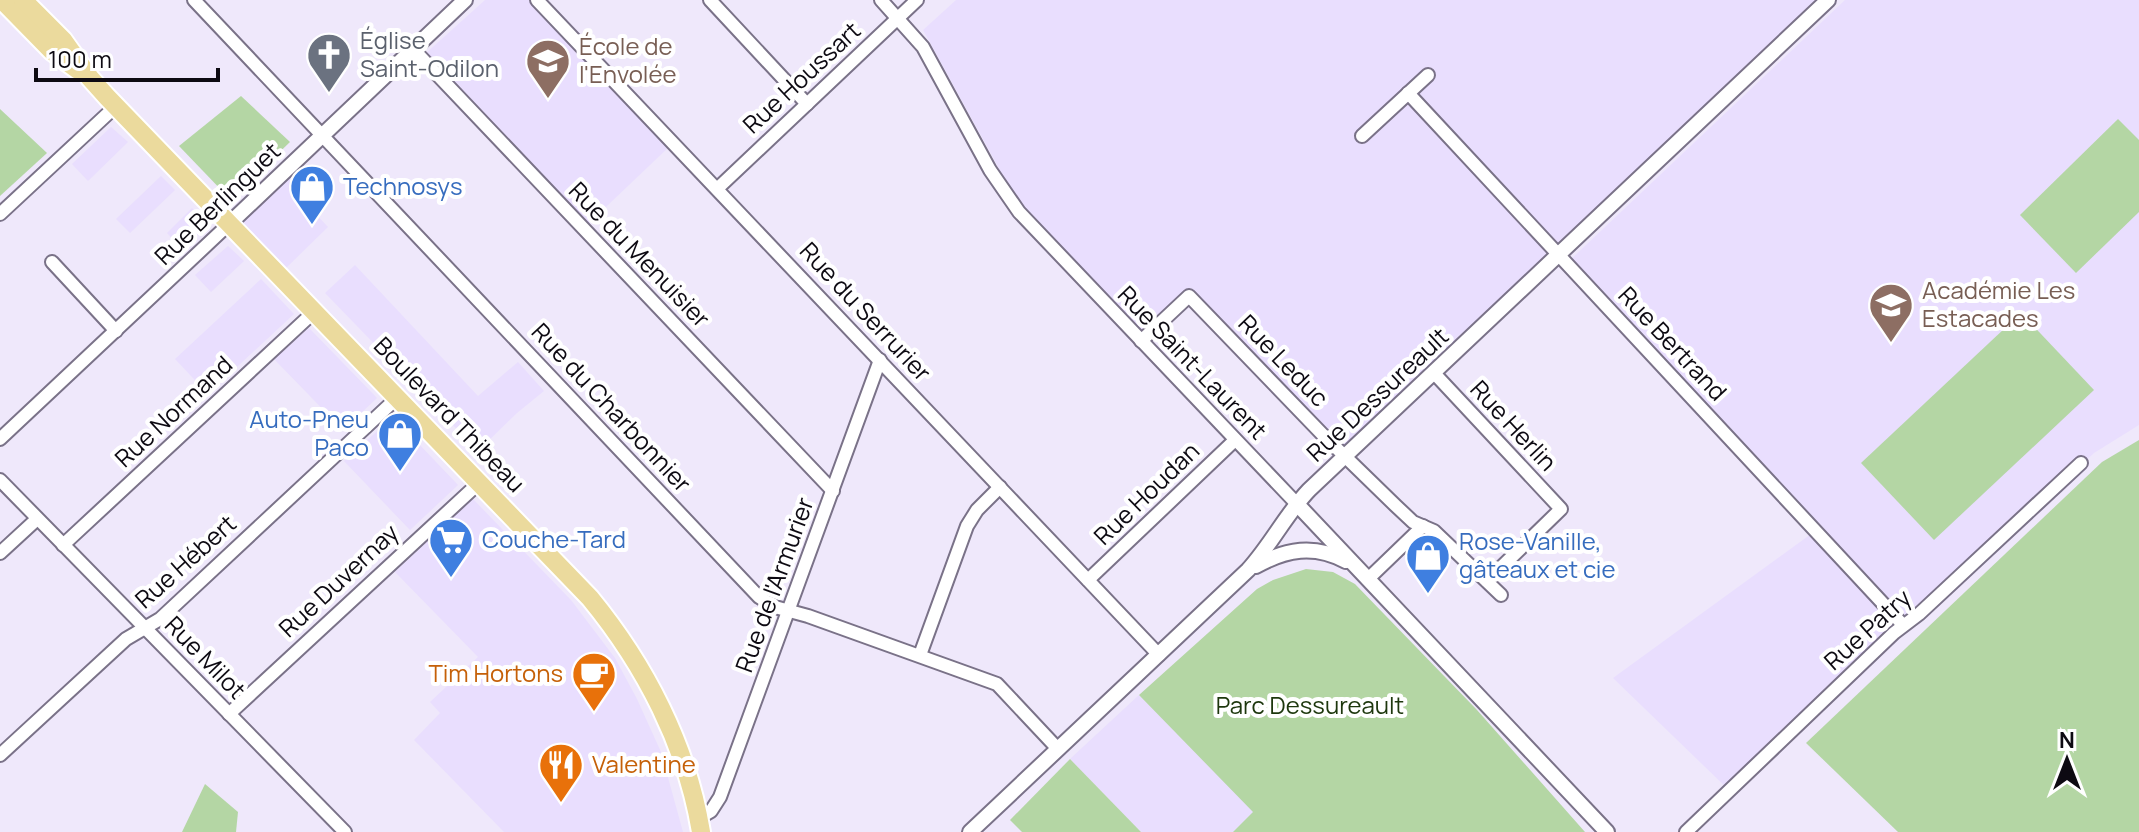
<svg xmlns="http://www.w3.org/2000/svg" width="2139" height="832" font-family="Manrope,sans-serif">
  <rect width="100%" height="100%" fill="#efe8fb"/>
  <g fill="#e9defe">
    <path d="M 485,0 L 533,0 L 671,145 L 587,225 L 424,55 Z"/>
    <path d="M 956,0 L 1835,0 L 1350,458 L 1189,290 L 1144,333 L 1019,205 L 923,30 Z"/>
    <path d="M 1845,0 L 2139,0 L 2139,425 L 2094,453 L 1904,632 L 1903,629 L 1732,793 L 1613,678 L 1818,529 L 1567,263 Z"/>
    <path d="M 111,127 L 128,142 L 88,181 L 72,164 Z"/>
    <path d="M 293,173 L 321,200 L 312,210 L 328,227 L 283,271 L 237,225 Z"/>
    <path d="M 161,176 L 175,190 L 130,233 L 116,219 Z"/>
    <path d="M 192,208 L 208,225 L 183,250 L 167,233 Z"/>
    <path d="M 228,246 L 244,261 L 211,292 L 195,275 Z"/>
    <path d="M 355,265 L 478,396 L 518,362 L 544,391 L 517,413 L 478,451 L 325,293 Z"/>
    <path d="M 261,279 L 294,314 L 208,394 L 175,359 Z"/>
    <path d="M 309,328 L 377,398 L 343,430 L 274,359 Z"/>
    <path d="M 393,417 L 458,485 L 410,530 L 344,461 Z"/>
    <path d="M 473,499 L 571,600 L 615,658 L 637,699 L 661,752 L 683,832 L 504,832 L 414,740 L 440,713 L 430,702 L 478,657 L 395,572 Z"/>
    <path d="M 1139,695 L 1254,812 L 1233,832 L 1141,832 L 1070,759 Z"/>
  </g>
  <g fill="#b4d6a4">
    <path d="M 241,96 L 290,142 L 236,194 L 227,196 L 179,146 Z"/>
    <path d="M 0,109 L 47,153 L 0,196 Z"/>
    <path d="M 2118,119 L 2139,140 L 2139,212 L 2076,273 L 2020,215 Z"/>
    <path d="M 2021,313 L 2094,390 L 1934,540 L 1861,463 Z"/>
    <path d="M 2139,440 L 2139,832 L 1898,832 L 1806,743 L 2102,462 Z"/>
    <path d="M 1306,569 L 1333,572 L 1355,584 L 1477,710 L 1585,832 L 1233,832 L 1253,812 L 1139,695 L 1257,589 L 1273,580 Z"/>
    <path d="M 1070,759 L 1141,832 L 1022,832 L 1010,820 Z"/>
    <path d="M 205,784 L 238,812 L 236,832 L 182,832 Z"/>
  </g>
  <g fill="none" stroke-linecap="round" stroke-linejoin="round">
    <g stroke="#7a7288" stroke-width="16">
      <g id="minor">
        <path d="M 194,0 L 759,597 L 775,607 L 808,616 L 997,684 L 1058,749"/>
        <path d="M 537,0 L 1159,655"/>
        <path d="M 710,0 L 807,104"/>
        <path d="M 881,0 L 923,47 L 990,170 L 1019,212 L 1296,503"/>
        <path d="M 413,49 L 833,491"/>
        <path d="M 1408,93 L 1903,625"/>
        <path d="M 1362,136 L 1428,75"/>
        <path d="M 718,188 L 917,0"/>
        <path d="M 0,214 L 116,106"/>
        <path d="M 52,262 L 116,331"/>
        <path d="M 1141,341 L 1189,296 L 1323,435 L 1396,506 L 1413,522 L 1434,531 L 1501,595"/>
        <path d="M 1434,373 L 1561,509 L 1487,581"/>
        <path d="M 0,439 L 229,224"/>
        <path d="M 0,480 L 345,832"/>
        <path d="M 63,545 L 315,311"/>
        <path d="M 0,553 L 37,519"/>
        <path d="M 1368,579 L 1423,526"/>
        <path d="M 1088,580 L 1235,440"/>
        <path d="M 920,655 L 967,526 L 977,510 L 1000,487"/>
        <path d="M 229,714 L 480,482"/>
        <path d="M 0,755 L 126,639 L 160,619 L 398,397"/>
        <path d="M 699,818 L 711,811 L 720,797 L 880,360"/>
        <path d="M 1686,832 L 1894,633 L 1919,614 L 2081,463"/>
      </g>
    </g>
    <g stroke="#7a7288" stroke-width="18">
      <g id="tertiary">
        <path d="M 229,224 L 465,0"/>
        <path d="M 1296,503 L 1607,832"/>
        <path d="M 1256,566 C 1286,549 1314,544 1346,561"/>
        <path d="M 970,832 L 1248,570 C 1271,545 1286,514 1309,490 L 1828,0"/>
      </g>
    </g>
    <g stroke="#fff" stroke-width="22">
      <g id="primary">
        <path d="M 2,0 L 52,51 L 78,70"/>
        <path d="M 23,0 L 63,40 L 90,78 L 107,97 L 590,598 C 645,665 687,746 701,832"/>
      </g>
    </g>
    <use href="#minor" stroke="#fff" stroke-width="12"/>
    <use href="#tertiary" stroke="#fff" stroke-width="14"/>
    <use href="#primary" stroke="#ebda9d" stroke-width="18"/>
  </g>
  <defs>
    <g id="church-pin" transform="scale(2.3)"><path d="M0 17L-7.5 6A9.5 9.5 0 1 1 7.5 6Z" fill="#6b7280" stroke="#fff"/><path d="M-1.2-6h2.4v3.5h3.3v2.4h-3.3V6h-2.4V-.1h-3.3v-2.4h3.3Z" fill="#fff"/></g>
    <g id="school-pin" transform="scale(2.3)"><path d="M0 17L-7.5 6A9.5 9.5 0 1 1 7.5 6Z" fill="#8d6e63" stroke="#fff"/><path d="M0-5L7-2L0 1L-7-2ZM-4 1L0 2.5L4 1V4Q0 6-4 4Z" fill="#fff"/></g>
    <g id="shop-pin" transform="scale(2.3)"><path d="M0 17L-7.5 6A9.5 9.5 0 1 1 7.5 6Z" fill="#3f7fe0" stroke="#fff"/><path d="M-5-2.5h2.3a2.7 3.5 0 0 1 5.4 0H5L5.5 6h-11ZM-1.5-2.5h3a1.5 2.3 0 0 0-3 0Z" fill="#fff"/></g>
    <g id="supermarket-pin" transform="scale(2.3)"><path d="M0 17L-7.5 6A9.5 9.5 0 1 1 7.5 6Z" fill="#3f7fe0" stroke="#fff"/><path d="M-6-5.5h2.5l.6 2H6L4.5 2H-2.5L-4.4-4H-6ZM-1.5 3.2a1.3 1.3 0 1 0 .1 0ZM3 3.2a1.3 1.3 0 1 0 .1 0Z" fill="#fff"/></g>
    <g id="cafe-pin" transform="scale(2.3)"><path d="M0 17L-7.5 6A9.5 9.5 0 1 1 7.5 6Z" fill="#e8710a" stroke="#fff"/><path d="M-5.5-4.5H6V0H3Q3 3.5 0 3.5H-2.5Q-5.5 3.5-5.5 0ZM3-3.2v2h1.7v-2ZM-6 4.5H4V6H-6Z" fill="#fff"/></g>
    <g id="restaurant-pin" transform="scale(2.3)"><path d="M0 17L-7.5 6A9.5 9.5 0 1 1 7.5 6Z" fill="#e8710a" stroke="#fff"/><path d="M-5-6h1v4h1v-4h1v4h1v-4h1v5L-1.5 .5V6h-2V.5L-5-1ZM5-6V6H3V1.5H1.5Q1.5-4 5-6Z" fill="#fff"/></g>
  </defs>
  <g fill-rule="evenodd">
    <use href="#church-pin" x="329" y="55"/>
    <use href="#school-pin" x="548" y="61"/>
    <use href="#shop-pin" x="312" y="187"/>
    <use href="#school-pin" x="1891" y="305"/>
    <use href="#shop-pin" x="400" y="434"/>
    <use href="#supermarket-pin" x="451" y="540"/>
    <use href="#shop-pin" x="1428" y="556"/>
    <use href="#cafe-pin" x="594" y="674"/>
    <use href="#restaurant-pin" x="561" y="765"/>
  </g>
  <g text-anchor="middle" stroke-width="8" stroke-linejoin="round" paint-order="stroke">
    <g font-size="24" fill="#5b616d" stroke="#fff" text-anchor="start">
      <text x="360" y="49">Église<tspan x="360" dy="28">Saint-Odilon</tspan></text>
    </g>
    <g font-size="24" fill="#785e54" stroke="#fff" text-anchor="start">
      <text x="579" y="55">École de<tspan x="579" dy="28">l'Envolée</tspan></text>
      <text x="1922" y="299">Académie Les<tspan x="1922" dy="28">Estacades</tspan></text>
    </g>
    <g font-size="24" fill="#0d0a12" stroke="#fff">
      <text transform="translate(802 78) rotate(-43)" y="8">Rue Houssart</text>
      <text transform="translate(218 204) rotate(-44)" y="8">Rue Berlinguet</text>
      <text transform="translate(639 255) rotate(46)" y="8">Rue du Menuisier</text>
      <text transform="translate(865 312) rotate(47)" y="8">Rue du Serrurier</text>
      <text transform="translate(1672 344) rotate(47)" y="8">Rue Bertrand</text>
      <text transform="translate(1283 361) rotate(46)" y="8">Rue Leduc</text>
      <text transform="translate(1192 363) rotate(46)" y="8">Rue Saint-Laurent</text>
      <text transform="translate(1378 395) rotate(-43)" y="8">Rue Dessureault</text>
      <text transform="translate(611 408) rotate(47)" y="8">Rue du Charbonnier</text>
      <text transform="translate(174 412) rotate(-43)" y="8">Rue Normand</text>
      <text transform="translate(449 415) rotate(46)" y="8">Boulevard Thibeau</text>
      <text transform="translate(1513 426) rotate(47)" y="8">Rue Herlin</text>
      <text transform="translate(1147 494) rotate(-44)" y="8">Rue Houdan</text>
      <text transform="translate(186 562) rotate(-42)" y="8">Rue Hébert</text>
      <text transform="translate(339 581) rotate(-43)" y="8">Rue Duvernay</text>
      <text transform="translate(775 585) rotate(-70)" y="8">Rue de l'Armurier</text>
      <text transform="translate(1868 630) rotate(-42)" y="8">Rue Patry</text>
      <text transform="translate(205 658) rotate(46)" y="8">Rue Milot</text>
    </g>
    <g font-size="24" fill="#366cbe" stroke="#fff" text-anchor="start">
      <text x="343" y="195">Technosys</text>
      <text x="369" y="428" text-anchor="end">Auto-Pneu<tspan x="369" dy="28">Paco</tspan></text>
      <text x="482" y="548">Couche-Tard</text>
      <text x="1459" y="550">Rose-Vanille,<tspan x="1459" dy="28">gâteaux et cie</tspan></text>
    </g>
    <g font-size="24" fill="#c56008" stroke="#fff" text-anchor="end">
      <text x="563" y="682">Tim Hortons</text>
      <text x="592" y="773" text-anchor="start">Valentine</text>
    </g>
    <g font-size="24" fill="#1d370d" stroke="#fff">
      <text x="1310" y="714">Parc Dessureault</text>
    </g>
  </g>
  <g transform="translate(2067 760)" stroke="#ffffff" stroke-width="6" paint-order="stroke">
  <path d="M0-6L14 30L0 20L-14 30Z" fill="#0d0a12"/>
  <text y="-12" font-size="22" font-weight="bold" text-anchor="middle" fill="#0d0a12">N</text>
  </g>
  <path d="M36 68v12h182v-12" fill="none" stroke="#0d0a12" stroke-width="4"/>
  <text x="48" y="68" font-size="24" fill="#0d0a12" stroke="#ffffff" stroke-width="6" paint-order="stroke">100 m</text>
</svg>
